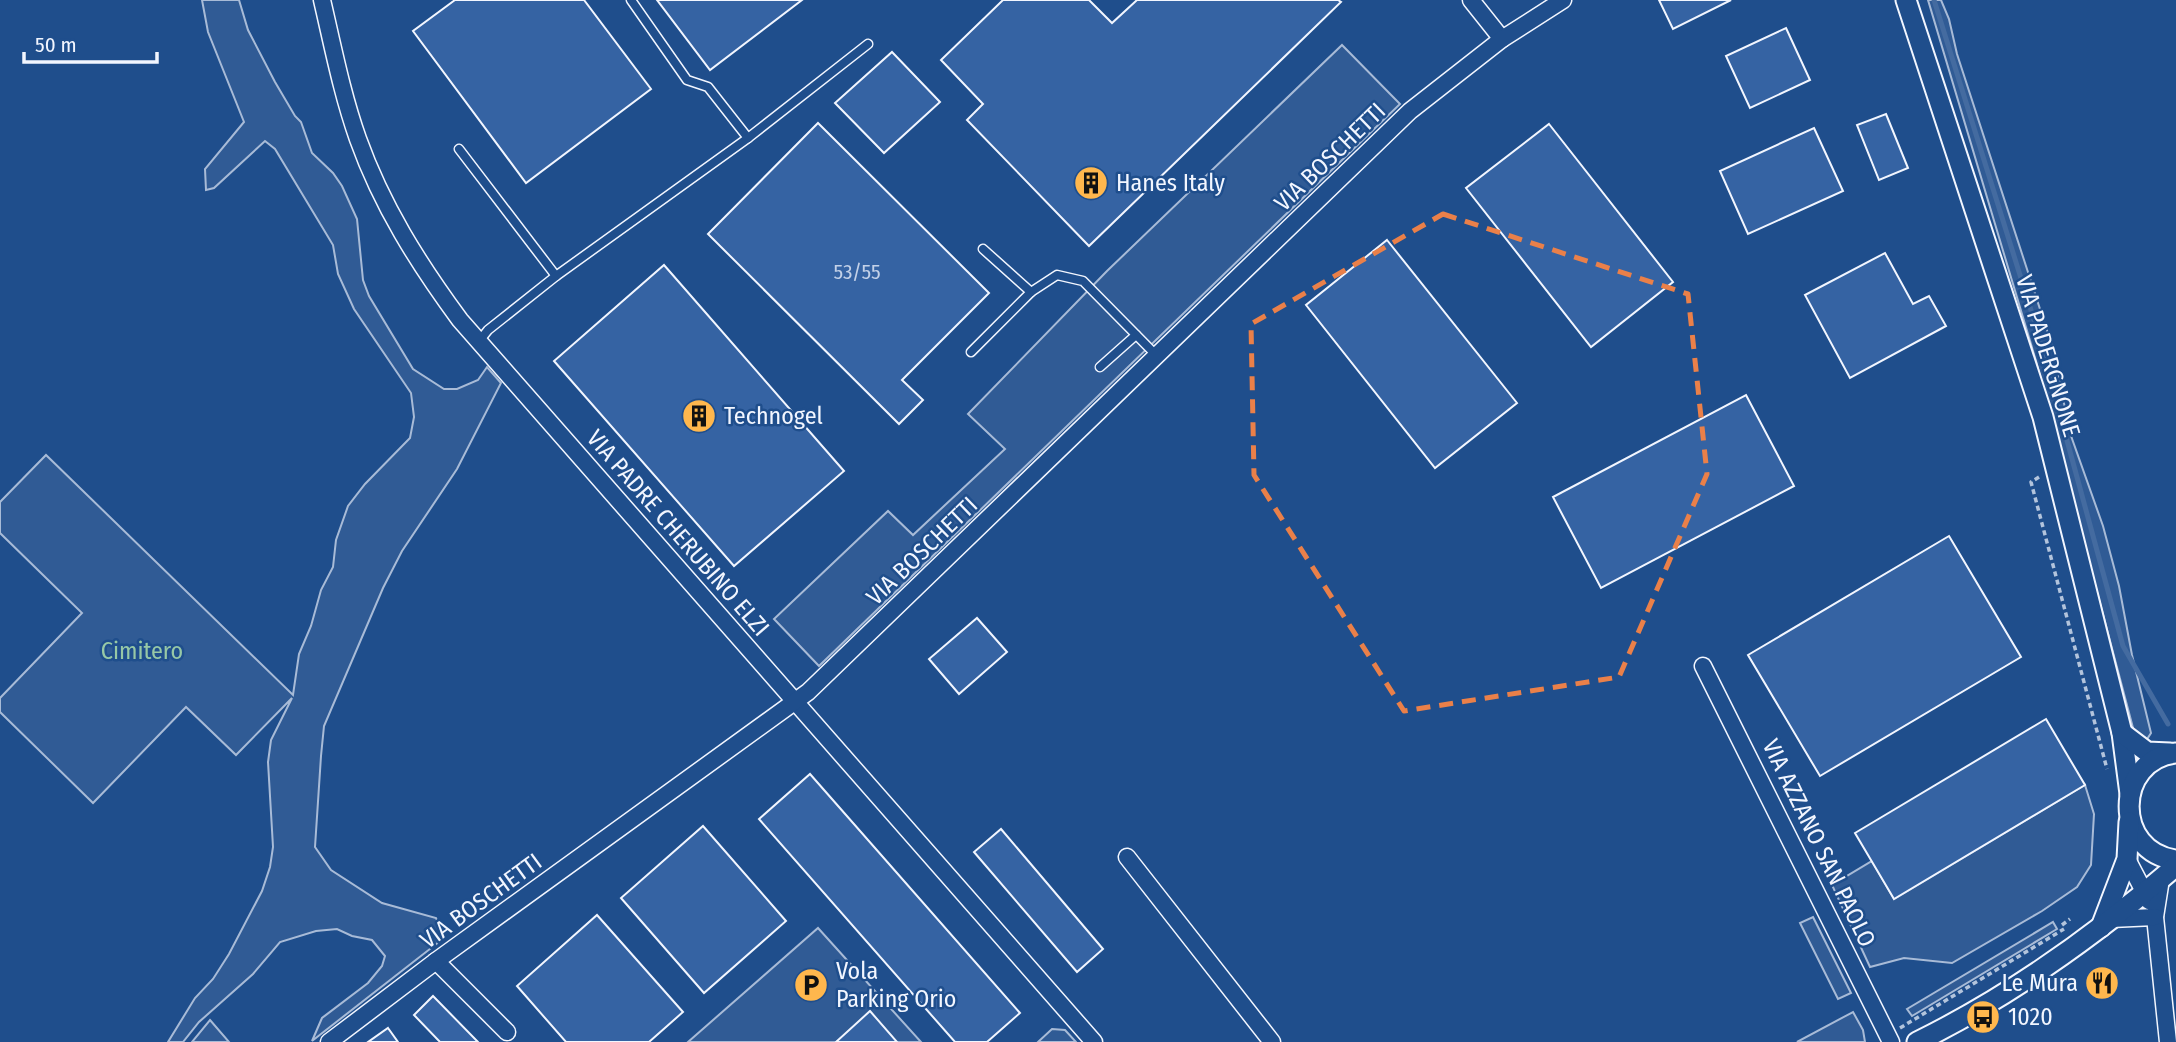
<svg xmlns="http://www.w3.org/2000/svg" width="2176" height="1042" font-family="'Fira Sans Condensed',sans-serif">
  <rect width="100%" height="100%" fill="#1f4e8c"/>
  <g fill="#305b95" stroke="#a8bbd7" stroke-width="2">
    <path d="M 202,0 L 239,0 L 248,30 L 275,82 L 295,116 L 301,122 L 312,153 L 333,173 L 342,186 L 357,219 L 363,280 L 369,296 L 413,369 L 444,389 L 457,389 L 478,380 L 487,367 L 501,383 L 457,469 L 402,551 L 383,588 L 324,726 L 321,756 L 315,847 L 331,870 L 382,903 L 436,918 L 444,938 L 312,1041 L 322,1018 L 368,983 L 382,966 L 385,956 L 372,940 L 352,936 L 337,929 L 316,931 L 280,942 L 253,974 L 199,1022 L 183,1042 L 168,1042 L 195,998 L 213,979 L 229,954 L 262,891 L 270,867 L 273,847 L 268,762 L 271,740 L 292,698 L 236,755 L 186,707 L 93,803 L 0,712 L 0,698 L 82,613 L 0,533 L 0,502 L 46,455 L 293,695 L 299,654 L 311,626 L 321,590 L 333,567 L 336,540 L 348,506 L 365,484 L 410,438 L 414,417 L 411,393 L 354,309 L 338,274 L 333,245 L 275,149 L 265,141 L 214,188 L 206,190 L 205,169 L 244,122 L 208,32 Z"/>
    <path d="M 1928,0 L 1941,0 L 1949,19 L 1957,54 L 2053,349 L 2070,433 L 2103,526 L 2119,586 L 2132,655 L 2151,733 L 2142,747 L 2137,743 L 2036,361 Z"/>
    <path d="M 1342,45 L 1400,104 L 819,666 L 774,619 L 888,511 L 913,535 L 1005,449 L 968,414 L 1107,271 Z"/>
    <path d="M 2085,785 L 2094,814 L 2091,865 L 2077,887 L 2042,911 L 1952,963 L 1904,958 L 1870,967 L 1832,885 L 1872,861 L 1894,899 Z"/>
    <path d="M 1813,917 L 1851,993 L 1838,999 L 1800,923 Z"/>
    <path d="M 2053,922 L 2057,929 L 1912,1016 L 1907,1009 Z"/>
    <path d="M 818,928 L 921,1042 L 688,1042 Z"/>
    <path d="M 1853,1012 L 1863,1030 L 1865,1042 L 1797,1042 Z"/>
    <path d="M 210,1020 L 229,1042 L 192,1042 Z"/>
    <path d="M 1052,1029 L 1065,1030 L 1076,1042 L 1038,1042 Z"/>
  </g>
  <g fill="none" stroke-linecap="round" stroke-linejoin="round">
    <path stroke="#446ba0" stroke-width="5" d="M 1934,0 L 2035,323 L 2123,646 L 2168,724"/>
  </g>
  <g fill="#3563a3" stroke="#f2f6ff" stroke-width="2">
    <path d="M 455,0 L 584,0 L 651,89 L 526,183 L 413,31 Z"/>
    <path d="M 657,0 L 802,0 L 710,70 Z"/>
    <path d="M 1003,0 L 1089,0 L 1112,23 L 1137,0 L 1338,0 L 1341,2 L 1089,246 L 967,120 L 983,104 L 941,60 Z"/>
    <path d="M 1659,0 L 1731,0 L 1673,29 Z"/>
    <path d="M 1786,28 L 1810,80 L 1750,108 L 1726,56 Z"/>
    <path d="M 892,52 L 940,102 L 884,153 L 835,103 Z"/>
    <path d="M 1886,114 L 1908,168 L 1879,180 L 1857,125 Z"/>
    <path d="M 818,123 L 989,293 L 902,380 L 923,400 L 899,424 L 708,234 Z"/>
    <path d="M 1549,124 L 1673,282 L 1591,347 L 1466,188 Z"/>
    <path d="M 1814,128 L 1843,191 L 1748,234 L 1720,171 Z"/>
    <path d="M 1387,240 L 1517,403 L 1435,468 L 1306,305 Z"/>
    <path d="M 1885,253 L 1913,304 L 1929,296 L 1946,326 L 1850,378 L 1805,295 Z"/>
    <path d="M 664,265 L 844,471 L 734,566 L 554,361 Z"/>
    <path d="M 1746,395 L 1794,486 L 1601,588 L 1553,497 Z"/>
    <path d="M 1949,536 L 2021,657 L 1820,776 L 1748,655 Z"/>
    <path d="M 977,618 L 1007,652 L 959,694 L 929,659 Z"/>
    <path d="M 2046,719 L 2085,785 L 1894,899 L 1855,833 Z"/>
    <path d="M 810,774 L 1020,1013 L 987,1042 L 955,1042 L 759,819 Z"/>
    <path d="M 703,826 L 786,921 L 704,993 L 621,898 Z"/>
    <path d="M 1001,829 L 1103,949 L 1077,972 L 974,852 Z"/>
    <path d="M 597,915 L 683,1012 L 649,1042 L 566,1042 L 517,986 Z"/>
    <path d="M 433,996 L 478,1042 L 440,1042 L 414,1015 Z"/>
    <path d="M 870,1011 L 897,1042 L 836,1042 Z"/>
    <path d="M 388,1028 L 398,1042 L 368,1042 Z"/>
  </g>
  <g fill="none" stroke-linecap="round" stroke-linejoin="round">
    <g stroke="#f2f6ff" stroke-width="11">
      <g id="service">
        <path d="M 631,0 L 687,80 L 708,87 L 748,138"/>
        <path d="M 459,149 L 556,276"/>
        <path d="M 983,249 L 1031,292"/>
        <path d="M 480,340 L 488,330 L 556,276 L 748,138 L 868,44"/>
        <path d="M 971,352 L 1031,292 L 1057,275 L 1083,281 L 1157,356"/>
        <path d="M 1100,367 L 1136,335"/>
      </g>
    </g>
    <g stroke="#f2f6ff" stroke-width="19">
      <g id="minor">
        <path d="M 322,0 C 333,47 342,94 358,139 C 382,206 418,263 460,320 L 1094,1042"/>
        <path d="M 1471,0 L 1502,39"/>
        <path d="M 1703,666 L 1891,1042"/>
        <path d="M 1127,857 L 1272,1042"/>
        <path d="M 2127,859 L 2149,901"/>
        <path d="M 2161,879 L 2155,917 L 2168,1042"/>
        <path d="M 2111,919 L 2155,917"/>
        <path d="M 436,961 L 507,1032"/>
        <path d="M 329,1042 L 436,961 L 808,692 L 1410,111 L 1502,39 L 1563,0"/>
      </g>
    </g>
    <g stroke="#f2f6ff" stroke-width="23">
      <g id="tertiary">
        <path d="M 1906,0 L 2043,417 L 2122,733 L 2130,794"/>
        <path d="M 2122,733 L 2147,752 L 2170,753"/>
        <path d="M 2176,753 C 2114,760 2113,852 2176,860"/>
        <path d="M 2101,927 L 2127,859 L 2129,822"/>
        <path d="M 1917,1042 C 2011,996 2097,934 2176,866"/>
      </g>
    </g>
    <g stroke="#b3c4dc" stroke-width="3.5" stroke-dasharray="5 3.5" stroke-linecap="butt">
      <path d="M 2039,477 L 2031,482 L 2107,769"/>
      <path d="M 2062,925 L 2070,919"/>
      <path d="M 1900,1028 L 2064,929"/>
    </g>
    <use href="#service" stroke="#1f4e8c" stroke-width="8"/>
    <use href="#minor" stroke="#1f4e8c" stroke-width="16"/>
    <use href="#tertiary" stroke="#1f4e8c" stroke-width="19"/>
  </g>
  <path fill="none" stroke="#ea8049" stroke-width="5" stroke-dasharray="14 9" stroke-linejoin="round" d="M 1443,214 L 1688,294 L 1707,474 L 1619,677 L 1404,711 L 1254,475 L 1251,324 Z"/>
  <defs>
    <g id="building-disc" transform="scale(1.75)"><circle r="9.5" fill="#ffb74d" stroke="#1f4e8c"/><path d="M-4-6H4V6H1V3H-1V6H-4ZM-2.5-4.3h1.7v1.8h-1.7ZM.8-4.3h1.7v1.8H.8ZM-2.5-1h1.7V.8h-1.7ZM.8-1h1.7V.8H.8Z" fill="#111"/></g>
    <g id="restaurant-disc" transform="scale(1.75)"><circle r="9.5" fill="#ffb74d" stroke="#1f4e8c"/><path d="M-5-6h1v4h1v-4h1v4h1v-4h1v5L-1.5 .5V6h-2V.5L-5-1ZM5-6V6H3V1.5H1.5Q1.5-4 5-6Z" fill="#111"/></g>
    <g id="parking-disc" transform="scale(1.75)"><circle r="9.5" fill="#ffb74d" stroke="#1f4e8c"/><path d="M-3.5-5.5H1a3.5 3.5 0 0 1 0 7H-1V5.5H-3.5ZM-1-3.4V-.6H.8a1.4 1.4 0 0 0 0-2.8Z" fill="#111"/></g>
    <g id="bus-disc" transform="scale(1.75)"><circle r="9.5" fill="#ffb74d" stroke="#1f4e8c"/><path d="M-5-6H5V4H4V6H2V4H-2V6H-4V4H-5ZM-3.5-4V0h7V-4ZM-3.5 1.2v1.5H-2V1.2ZM2 1.2v1.5H3.5V1.2Z" fill="#111"/></g>
  </defs>
  <g fill-rule="evenodd">
    <use href="#building-disc" x="1091" y="183"/>
    <use href="#building-disc" x="699" y="416"/>
    <use href="#restaurant-disc" x="2102" y="983"/>
    <use href="#parking-disc" x="811" y="985"/>
    <use href="#bus-disc" x="1983" y="1017"/>
  </g>
  <g text-anchor="middle" stroke-width="5" stroke-linejoin="round" paint-order="stroke">
    <g font-size="21" fill="#c3d1e8">
      <text x="857" y="279">53/55</text>
    </g>
    <g font-size="24" fill="#f2f6ff" stroke="#1f4e8c">
      <text transform="translate(1330 157) rotate(-44)" y="8">VIA BOSCHETTI</text>
      <text transform="translate(2048 356) rotate(73)" y="8">VIA PADERGNONE</text>
      <text transform="translate(678 533) rotate(49)" y="8">VIA PADRE CHERUBINO ELZI</text>
      <text transform="translate(922 551) rotate(-44)" y="8">VIA BOSCHETTI</text>
      <text transform="translate(1819 843) rotate(64)" y="8">VIA AZZANO SAN PAOLO</text>
      <text transform="translate(481 901) rotate(-36)" y="8">VIA BOSCHETTI</text>
    </g>
    <g font-size="24" fill="#f2f6ff" stroke="#1f4e8c" text-anchor="start">
      <text x="1116" y="191">Hanes Italy</text>
      <text x="724" y="424">Technogel</text>
      <text x="836" y="979">Vola<tspan x="836" dy="28">Parking Orio</tspan></text>
      <text x="2078" y="991" text-anchor="end">Le Mura</text>
      <text x="2008" y="1025">1020</text>
    </g>
    <g font-size="24" fill="#97c8a6" stroke="#1f4e8c">
      <text x="142" y="659">Cimitero</text>
    </g>
  </g>
  <path d="M24 52v10h133v-10" fill="none" stroke="#f2f6ff" stroke-width="3.5"/>
  <text x="35" y="52" font-size="21" fill="#f2f6ff" stroke="#1f4e8c" stroke-width="5" paint-order="stroke">50 m</text>
</svg>
